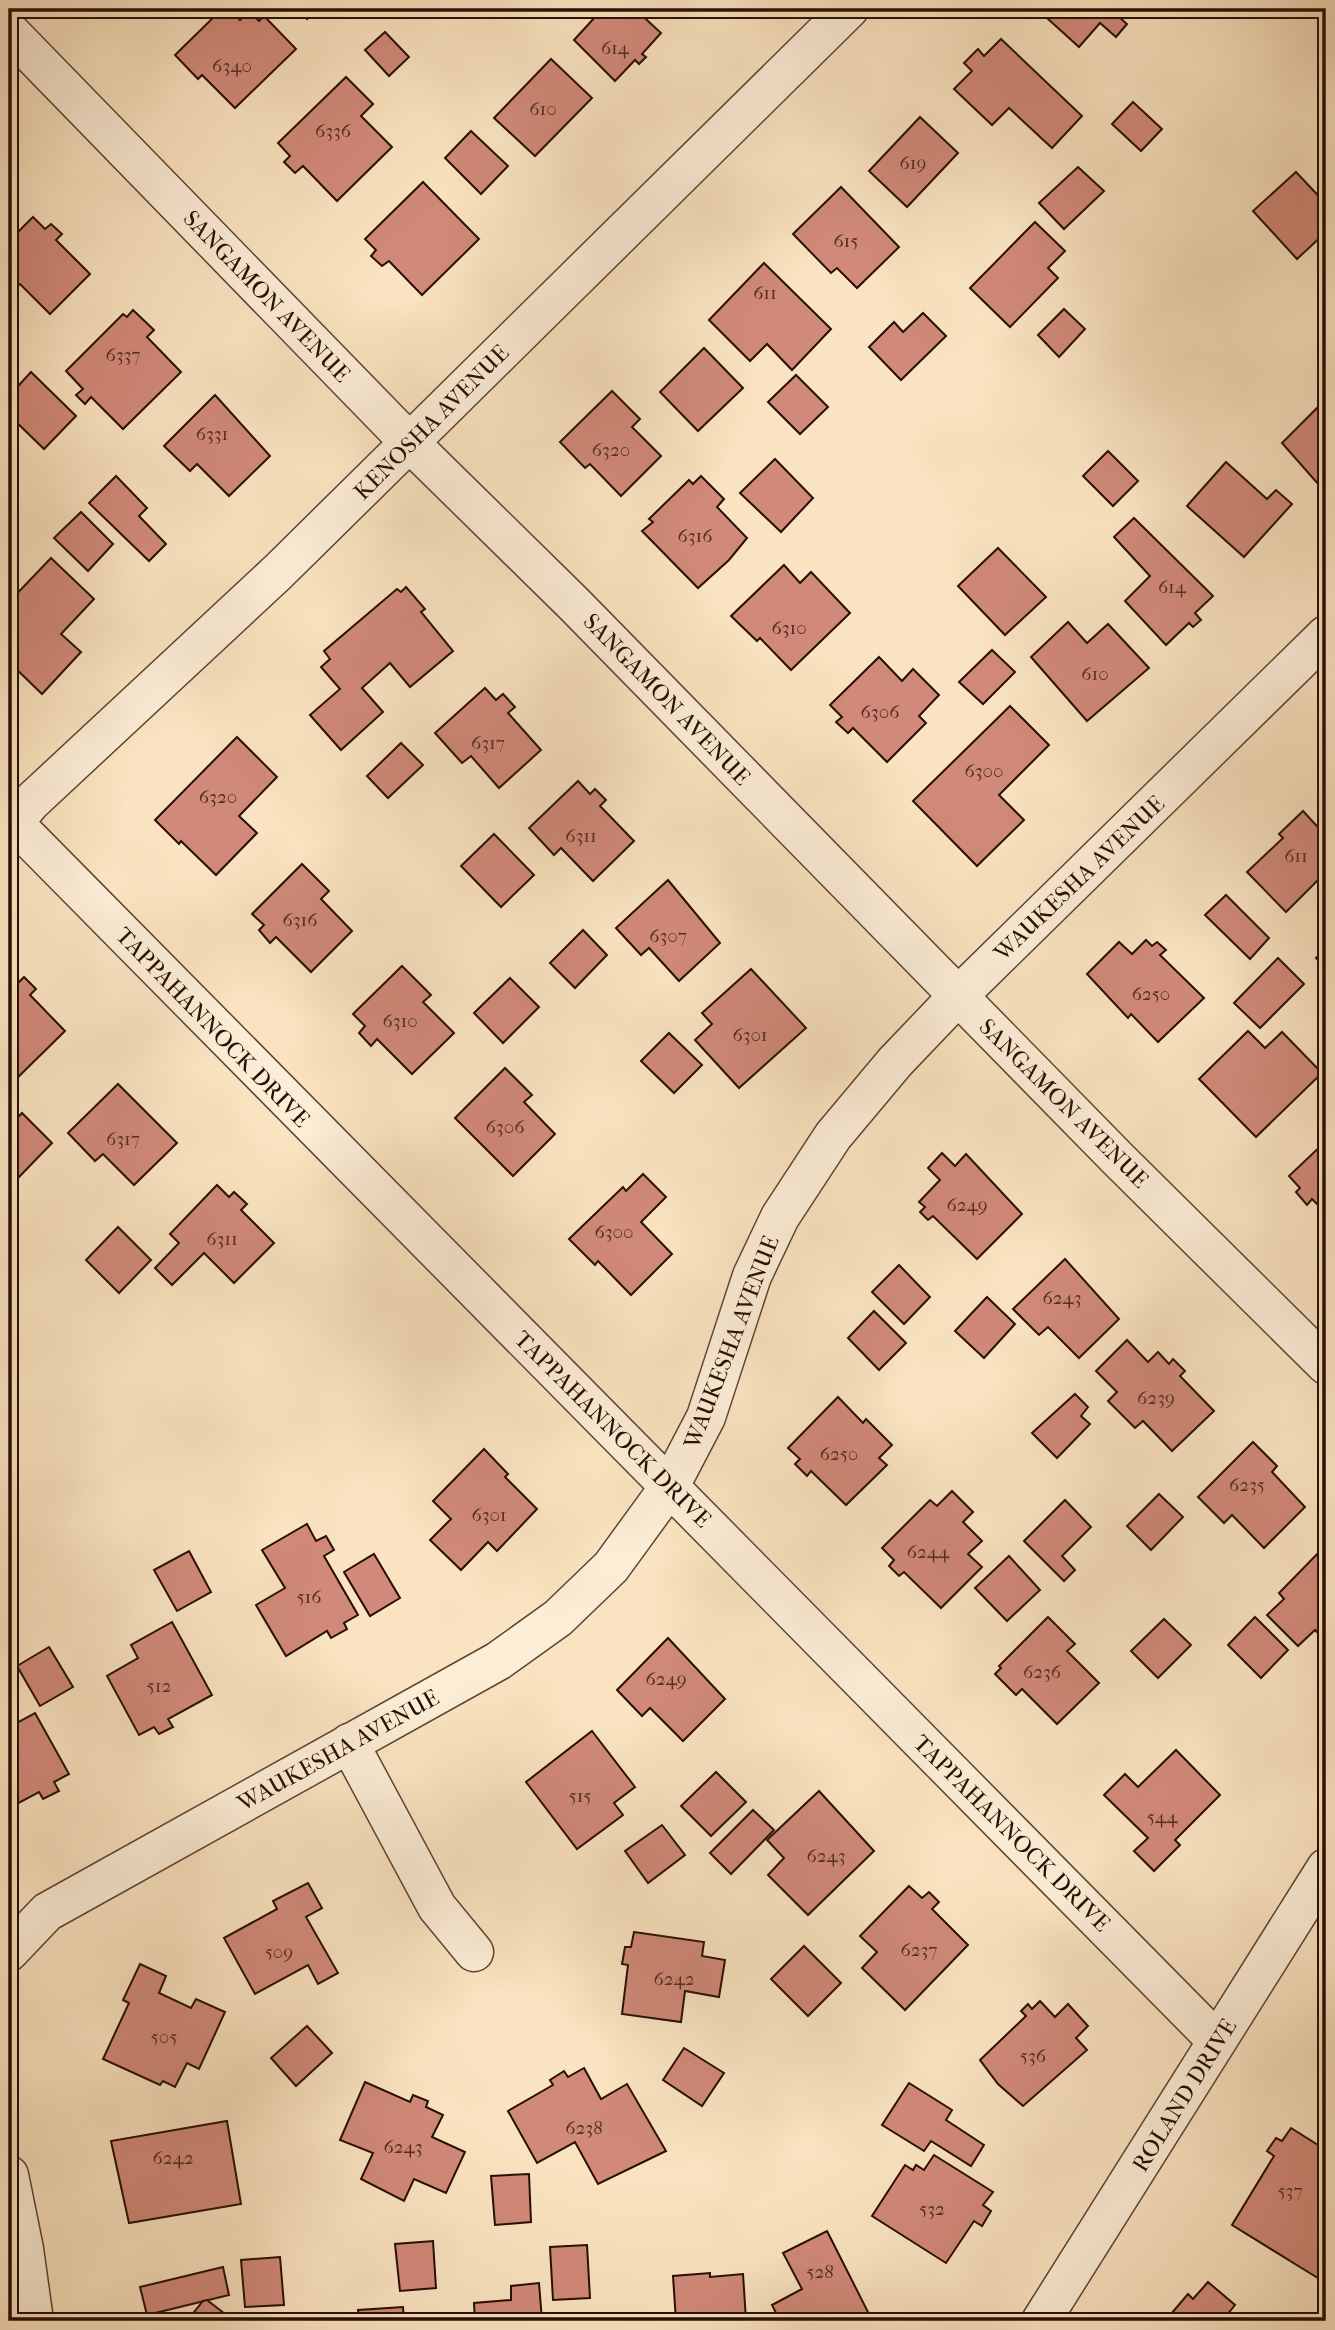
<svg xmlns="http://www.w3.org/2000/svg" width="1335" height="2330" font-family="'IM FELL French Canon',serif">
  <rect width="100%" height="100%" fill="#fae3c0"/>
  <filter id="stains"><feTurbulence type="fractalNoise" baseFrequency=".00286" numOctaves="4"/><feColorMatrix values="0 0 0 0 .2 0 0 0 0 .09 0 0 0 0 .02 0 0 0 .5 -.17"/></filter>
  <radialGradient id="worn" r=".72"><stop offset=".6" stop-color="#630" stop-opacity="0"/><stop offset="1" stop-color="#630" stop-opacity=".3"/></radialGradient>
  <g fill="#d18979" stroke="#270e04" stroke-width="2">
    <path d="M 222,9 L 230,9 L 240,20 L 249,11 L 259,21 L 264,16 L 296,49 L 235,108 L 202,75 L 198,79 L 175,55 Z"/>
    <path d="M 297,9 L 318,9 L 307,19 Z"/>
    <path d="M 587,9 L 635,9 L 661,33 L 642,54 L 646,57 L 639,64 L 635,60 L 615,81 L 574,40 L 596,16 Z"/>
    <path d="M 1037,9 L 1124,9 L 1118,16 L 1127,24 L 1116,37 L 1100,23 L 1079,47 Z"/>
    <path d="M 385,32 L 409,57 L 389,76 L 365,50 Z"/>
    <path d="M 1001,39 L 1082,116 L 1052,148 L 1009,108 L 992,125 L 954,89 L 972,71 L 964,63 L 978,49 L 984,56 Z"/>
    <path d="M 551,59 L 592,98 L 535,156 L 494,118 Z"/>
    <path d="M 346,77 L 373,104 L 361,116 L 392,147 L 337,201 L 303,166 L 295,173 L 284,162 L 290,156 L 278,143 Z"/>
    <path d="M 1133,102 L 1162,129 L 1141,151 L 1112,124 Z"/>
    <path d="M 920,117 L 958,153 L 907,207 L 869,171 Z"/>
    <path d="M 471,131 L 508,166 L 481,194 L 445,158 Z"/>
    <path d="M 1078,167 L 1104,191 L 1064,229 L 1039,203 Z"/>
    <path d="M 1296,172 L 1326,204 L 1326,232 L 1297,259 L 1253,211 Z"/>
    <path d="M 423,182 L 479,239 L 422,295 L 389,261 L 382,266 L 371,256 L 376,250 L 365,239 Z"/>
    <path d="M 841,187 L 899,247 L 857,288 L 837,268 L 831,273 L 793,234 Z"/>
    <path d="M 33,217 L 45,229 L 51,224 L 62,234 L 56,240 L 90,274 L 50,314 L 20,284 L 12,291 L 9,288 L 9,241 Z"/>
    <path d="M 1035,222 L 1065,251 L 1048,268 L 1058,278 L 1010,327 L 970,288 Z"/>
    <path d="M 764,263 L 831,329 L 792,370 L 767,344 L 750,361 L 709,320 Z"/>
    <path d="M 1064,309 L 1085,329 L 1059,357 L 1038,335 Z"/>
    <path d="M 133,310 L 154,330 L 147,337 L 181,372 L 123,429 L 91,397 L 85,404 L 76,395 L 83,389 L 66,371 L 123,314 L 127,317 Z"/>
    <path d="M 923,313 L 946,336 L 901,380 L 869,347 L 894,322 L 903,332 Z"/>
    <path d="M 704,348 L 743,388 L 698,431 L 660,392 Z"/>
    <path d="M 31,372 L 76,416 L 44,449 L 9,415 L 9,396 Z"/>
    <path d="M 796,375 L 828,407 L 800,434 L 768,402 Z"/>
    <path d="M 612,391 L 640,419 L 632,427 L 661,456 L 621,496 L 590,464 L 585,468 L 560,442 Z"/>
    <path d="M 215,395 L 270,456 L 229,496 L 197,464 L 190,471 L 164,446 Z"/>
    <path d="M 1325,400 L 1326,477 L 1319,485 L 1282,443 Z"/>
    <path d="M 1108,451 L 1138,481 L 1113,506 L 1083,476 Z"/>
    <path d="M 775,459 L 813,498 L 781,532 L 740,493 Z"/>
    <path d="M 1226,462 L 1267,499 L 1276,490 L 1292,504 L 1244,557 L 1187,506 Z"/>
    <path d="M 116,476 L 147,508 L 139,516 L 166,544 L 149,561 L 89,503 Z"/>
    <path d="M 701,476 L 724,499 L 717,507 L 747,538 L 729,560 L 698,588 L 642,531 L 653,522 L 649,519 L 689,480 L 693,484 Z"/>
    <path d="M 81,512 L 113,544 L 88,571 L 54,538 Z"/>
    <path d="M 1134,518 L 1213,596 L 1195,613 L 1201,620 L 1193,627 L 1189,623 L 1166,645 L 1125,601 L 1150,576 L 1114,537 Z"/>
    <path d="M 998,548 L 1046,597 L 1005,635 L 958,586 Z"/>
    <path d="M 51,558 L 94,599 L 61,634 L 81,652 L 42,694 L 9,662 L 9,602 Z"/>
    <path d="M 784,565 L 800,583 L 811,572 L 850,613 L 791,670 L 760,638 L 757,641 L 731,616 Z"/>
    <path d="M 406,587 L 425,609 L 421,612 L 453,651 L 410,687 L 390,663 L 362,688 L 383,712 L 341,750 L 310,715 L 340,689 L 321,667 L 330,659 L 324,651 L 397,589 L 401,592 Z"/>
    <path d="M 1068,622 L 1087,643 L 1108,624 L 1149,668 L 1087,721 L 1031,657 Z"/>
    <path d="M 992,650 L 1015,672 L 983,704 L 959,682 Z"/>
    <path d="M 879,657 L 902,681 L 913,669 L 939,695 L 919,716 L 926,723 L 887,762 L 853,728 L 848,733 L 836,722 L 842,717 L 830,705 Z"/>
    <path d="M 485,688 L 496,700 L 503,694 L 515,707 L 508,713 L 541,750 L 499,788 L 471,756 L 462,763 L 435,733 Z"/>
    <path d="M 1010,706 L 1049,745 L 999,795 L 1024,820 L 977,866 L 913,801 Z"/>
    <path d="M 237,737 L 277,777 L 239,816 L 257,833 L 216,875 L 181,841 L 179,844 L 155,820 Z"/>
    <path d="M 401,743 L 423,765 L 388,798 L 367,776 Z"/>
    <path d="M 578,781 L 590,794 L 595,789 L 606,800 L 600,806 L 634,841 L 593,881 L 561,848 L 554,855 L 529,828 Z"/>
    <path d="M 1303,811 L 1326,836 L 1326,888 L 1318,880 L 1286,912 L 1247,872 L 1283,838 L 1279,834 Z"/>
    <path d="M 494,834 L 534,875 L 501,907 L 461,866 Z"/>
    <path d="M 302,864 L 329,891 L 321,899 L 352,931 L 311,972 L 276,937 L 270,943 L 259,930 L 264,925 L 252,914 Z"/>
    <path d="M 668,880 L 720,943 L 679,981 L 649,948 L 641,955 L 616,928 Z"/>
    <path d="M 1226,895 L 1269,938 L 1250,959 L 1205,915 Z"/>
    <path d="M 583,930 L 607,955 L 575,988 L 550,963 Z"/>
    <path d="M 1146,940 L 1152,946 L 1157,942 L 1166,950 L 1160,955 L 1204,998 L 1158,1042 L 1131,1014 L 1128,1018 L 1087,974 L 1119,942 L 1132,954 Z"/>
    <path d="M 1326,948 L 1326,968 L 1316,958 Z"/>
    <path d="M 1278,958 L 1304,984 L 1260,1028 L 1234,1003 Z"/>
    <path d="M 402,966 L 431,995 L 423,1002 L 454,1033 L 412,1074 L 377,1039 L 371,1046 L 359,1033 L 365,1026 L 353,1014 Z"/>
    <path d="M 751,969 L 806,1028 L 739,1088 L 695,1040 L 712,1024 L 702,1013 Z"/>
    <path d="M 9,974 L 18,983 L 24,977 L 36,989 L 30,995 L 65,1031 L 9,1086 Z"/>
    <path d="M 510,978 L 539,1007 L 503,1043 L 474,1013 Z"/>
    <path d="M 1248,1031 L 1265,1048 L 1282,1032 L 1322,1073 L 1256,1137 L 1199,1079 Z"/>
    <path d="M 669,1033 L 702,1065 L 674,1093 L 641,1061 Z"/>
    <path d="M 505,1068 L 532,1095 L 524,1102 L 555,1134 L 513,1176 L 455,1118 Z"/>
    <path d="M 118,1084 L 177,1143 L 134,1185 L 103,1154 L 95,1161 L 68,1133 Z"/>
    <path d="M 22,1113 L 52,1143 L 19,1177 L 9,1167 L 9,1126 Z"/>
    <path d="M 1326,1141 L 1326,1213 L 1312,1199 L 1307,1205 L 1296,1192 L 1300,1188 L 1289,1176 Z"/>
    <path d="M 942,1153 L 955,1166 L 966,1154 L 1022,1214 L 977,1259 L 933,1216 L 928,1220 L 920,1212 L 925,1207 L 919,1202 L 940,1180 L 928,1168 Z"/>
    <path d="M 643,1174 L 666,1197 L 641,1222 L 672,1254 L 631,1295 L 598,1261 L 595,1265 L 569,1239 L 623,1187 L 626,1191 Z"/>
    <path d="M 217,1185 L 229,1197 L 234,1192 L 247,1204 L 241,1210 L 274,1243 L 234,1283 L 204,1253 L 172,1285 L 155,1268 L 179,1243 L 170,1234 Z"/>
    <path d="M 118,1227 L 151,1260 L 119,1293 L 86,1260 Z"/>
    <path d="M 1065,1259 L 1119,1319 L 1079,1358 L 1048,1327 L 1039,1335 L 1013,1309 Z"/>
    <path d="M 899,1265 L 930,1297 L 904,1324 L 872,1292 Z"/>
    <path d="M 987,1297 L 1015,1324 L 984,1358 L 955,1331 Z"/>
    <path d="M 874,1311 L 906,1343 L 879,1370 L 848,1338 Z"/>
    <path d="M 1127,1340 L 1148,1362 L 1158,1352 L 1169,1364 L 1173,1359 L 1185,1371 L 1180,1376 L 1214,1411 L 1172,1451 L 1143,1421 L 1135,1428 L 1108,1401 L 1117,1392 L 1096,1371 Z"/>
    <path d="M 1075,1394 L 1088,1407 L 1081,1416 L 1090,1424 L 1057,1458 L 1032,1433 Z"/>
    <path d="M 838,1397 L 863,1423 L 866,1419 L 892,1445 L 879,1458 L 887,1465 L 846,1505 L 811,1471 L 807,1476 L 795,1464 L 800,1459 L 788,1448 Z"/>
    <path d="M 1253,1442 L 1277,1466 L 1272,1472 L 1305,1507 L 1264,1548 L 1232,1515 L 1224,1523 L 1198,1497 Z"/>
    <path d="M 484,1449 L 508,1474 L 505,1477 L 537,1509 L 497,1551 L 488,1542 L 461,1570 L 430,1540 L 451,1519 L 433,1501 Z"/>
    <path d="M 952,1491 L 973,1512 L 963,1522 L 982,1541 L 968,1554 L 982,1567 L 941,1608 L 904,1572 L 899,1576 L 889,1566 L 894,1560 L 882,1548 L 930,1500 L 937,1506 Z"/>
    <path d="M 1159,1494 L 1183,1517 L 1151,1550 L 1127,1526 Z"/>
    <path d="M 1065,1500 L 1091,1527 L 1062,1556 L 1075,1570 L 1064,1581 L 1024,1541 Z"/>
    <path d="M 307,1524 L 316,1541 L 326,1536 L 334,1550 L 324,1556 L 358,1615 L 344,1623 L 347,1629 L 331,1638 L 327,1631 L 286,1656 L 256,1605 L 285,1588 L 262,1550 Z"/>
    <path d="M 1326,1545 L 1326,1635 L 1323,1638 L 1315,1630 L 1298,1646 L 1267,1615 L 1284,1599 L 1279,1593 Z"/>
    <path d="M 189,1551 L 211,1592 L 177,1611 L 154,1570 Z"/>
    <path d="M 374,1554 L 400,1598 L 370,1616 L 344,1572 Z"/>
    <path d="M 1009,1556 L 1040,1590 L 1007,1621 L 975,1588 Z"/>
    <path d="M 1048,1617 L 1075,1644 L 1067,1651 L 1099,1683 L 1057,1724 L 1022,1689 L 1016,1695 L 995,1674 L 1001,1668 L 999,1666 Z"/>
    <path d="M 1255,1617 L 1288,1650 L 1261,1678 L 1228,1645 Z"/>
    <path d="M 1164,1619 L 1191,1645 L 1158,1678 L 1131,1651 Z"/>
    <path d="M 172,1622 L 212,1695 L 168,1719 L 173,1727 L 159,1734 L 154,1727 L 139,1735 L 107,1676 L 138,1658 L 131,1645 Z"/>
    <path d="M 668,1638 L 725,1699 L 683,1741 L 650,1708 L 642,1716 L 617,1690 Z"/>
    <path d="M 49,1647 L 73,1687 L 40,1706 L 17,1666 Z"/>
    <path d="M 35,1713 L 69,1774 L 54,1782 L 59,1791 L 43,1799 L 39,1792 L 9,1808 L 9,1727 Z"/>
    <path d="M 592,1731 L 635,1787 L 614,1803 L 623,1815 L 577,1849 L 526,1782 Z"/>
    <path d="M 1176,1750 L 1220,1795 L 1175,1840 L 1180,1845 L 1154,1871 L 1134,1851 L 1148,1838 L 1104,1795 L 1125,1774 L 1138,1787 Z"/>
    <path d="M 716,1772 L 746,1802 L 711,1836 L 681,1806 Z"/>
    <path d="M 819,1791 L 874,1851 L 808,1915 L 768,1875 L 784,1858 L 767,1840 Z"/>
    <path d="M 753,1810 L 774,1830 L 731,1874 L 710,1853 Z"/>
    <path d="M 662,1825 L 685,1855 L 648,1883 L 625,1851 Z"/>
    <path d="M 308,1883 L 322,1908 L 306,1917 L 338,1973 L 318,1984 L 308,1965 L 255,1994 L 224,1938 L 277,1909 L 273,1901 Z"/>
    <path d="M 909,1886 L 922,1898 L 929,1892 L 939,1902 L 932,1909 L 968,1945 L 905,2010 L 862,1968 L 877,1952 L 860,1936 Z"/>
    <path d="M 634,1932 L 704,1942 L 702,1956 L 725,1960 L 719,1997 L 685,1991 L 681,2022 L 622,2014 L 628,1965 L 622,1964 L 625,1947 L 631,1947 Z"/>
    <path d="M 804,1946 L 841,1983 L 808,2016 L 771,1979 Z"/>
    <path d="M 140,1964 L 166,1976 L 159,1993 L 191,2008 L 196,1999 L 225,2012 L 199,2069 L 187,2063 L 175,2087 L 163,2081 L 160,2085 L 103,2059 L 129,2003 L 123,2000 Z"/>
    <path d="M 1040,2001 L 1055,2017 L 1068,2004 L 1088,2026 L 1076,2038 L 1087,2050 L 1023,2106 L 998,2084 L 980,2060 L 1026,2016 L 1021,2011 L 1028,2004 L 1032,2009 Z"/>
    <path d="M 307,2026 L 332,2053 L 296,2086 L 271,2058 Z"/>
    <path d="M 684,2048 L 724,2073 L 702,2106 L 663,2080 Z"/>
    <path d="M 584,2068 L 601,2099 L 627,2084 L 666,2151 L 598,2184 L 575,2142 L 537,2163 L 508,2111 L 553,2085 L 550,2080 L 564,2071 L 568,2077 Z"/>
    <path d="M 365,2082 L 410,2102 L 413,2095 L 428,2101 L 426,2107 L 443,2115 L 432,2137 L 465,2152 L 446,2193 L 414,2179 L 404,2201 L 361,2179 L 373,2153 L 340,2140 Z"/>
    <path d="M 909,2083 L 952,2110 L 946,2120 L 984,2145 L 971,2166 L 931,2141 L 924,2151 L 882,2125 Z"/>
    <path d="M 227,2121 L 241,2204 L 129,2223 L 111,2141 Z"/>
    <path d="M 1291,2128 L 1326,2150 L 1326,2272 L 1321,2280 L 1232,2225 L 1274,2156 L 1267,2151 L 1276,2138 L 1282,2141 Z"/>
    <path d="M 934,2155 L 993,2192 L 983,2205 L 991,2211 L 982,2226 L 974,2221 L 946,2263 L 872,2216 L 905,2165 L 913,2170 L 916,2165 L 924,2170 Z"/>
    <path d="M 529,2174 L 531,2222 L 495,2225 L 491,2176 Z"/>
    <path d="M 827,2231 L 872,2320 L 780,2321 L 772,2305 L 802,2289 L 783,2253 Z"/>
    <path d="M 433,2241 L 436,2288 L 400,2291 L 395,2244 Z"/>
    <path d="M 587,2245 L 590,2298 L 553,2300 L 550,2247 Z"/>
    <path d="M 280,2257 L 284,2305 L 245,2307 L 241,2260 Z"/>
    <path d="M 223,2267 L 229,2295 L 147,2315 L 140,2287 Z"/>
    <path d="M 710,2273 L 710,2277 L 743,2274 L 746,2320 L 676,2321 L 673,2276 Z"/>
    <path d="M 1208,2282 L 1235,2305 L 1223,2320 L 1225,2321 L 1165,2321 L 1188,2294 L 1193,2299 Z"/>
    <path d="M 539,2283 L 542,2321 L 475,2321 L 474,2303 L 511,2300 L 511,2286 Z"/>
    <path d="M 207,2300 L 234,2321 L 187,2321 L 203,2301 Z"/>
    <path d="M 403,2307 L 404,2321 L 359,2321 L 358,2310 Z"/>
  </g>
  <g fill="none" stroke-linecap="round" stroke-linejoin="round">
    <g stroke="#5c4333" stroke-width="41">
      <g id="street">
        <path d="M 9,31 L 410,443 L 574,604 L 1118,1159 L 1326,1365"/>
        <path d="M 9,818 L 1217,2041"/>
        <path d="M 9,828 L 31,802 L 278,572 L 849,9"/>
        <path d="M 349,1743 L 437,1907 L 474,1952"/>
        <path d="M 9,1952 L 47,1912 L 498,1661 L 558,1618 L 611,1567 L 670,1486 L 706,1417 L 752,1276 L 780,1217 L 833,1136 L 895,1062 L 958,996 L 1326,635"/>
        <path d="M 9,2175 L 24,2249 L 34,2321"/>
        <path d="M 1041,2321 L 1326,1868"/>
      </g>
    </g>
    <use href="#street" stroke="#fcedd6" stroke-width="38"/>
  </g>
  <g text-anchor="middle" stroke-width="7" stroke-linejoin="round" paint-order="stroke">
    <g font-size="19" fill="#522d21">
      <text x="615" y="54">614</text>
      <text x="232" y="72">6340</text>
      <text x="543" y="115">610</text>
      <text x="333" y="137">6336</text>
      <text x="913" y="169">619</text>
      <text x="846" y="247">615</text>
      <text x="765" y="299">611</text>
      <text x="123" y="361">6337</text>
      <text x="212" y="440">6331</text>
      <text x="611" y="456">6320</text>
      <text x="695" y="542">6316</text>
      <text x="1172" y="593">614</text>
      <text x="789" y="634">6310</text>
      <text x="1095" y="680">610</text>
      <text x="880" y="718">6306</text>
      <text x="488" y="749">6317</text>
      <text x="984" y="777">6300</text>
      <text x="218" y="803">6320</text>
      <text x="581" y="842">6311</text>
      <text x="1296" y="862">611</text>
      <text x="300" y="926">6316</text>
      <text x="668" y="942">6307</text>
      <text x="1151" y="1000">6250</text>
      <text x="400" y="1027">6310</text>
      <text x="750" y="1041">6301</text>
      <text x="505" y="1133">6306</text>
      <text x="123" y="1145">6317</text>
      <text x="967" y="1211">6249</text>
      <text x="614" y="1238">6300</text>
      <text x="222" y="1245">6311</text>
      <text x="1062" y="1304">6243</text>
      <text x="1156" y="1404">6239</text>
      <text x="839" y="1460">6250</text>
      <text x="1247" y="1491">6235</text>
      <text x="489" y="1521">6301</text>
      <text x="928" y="1558">6244</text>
      <text x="309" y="1603">516</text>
      <text x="1042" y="1678">6236</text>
      <text x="666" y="1685">6249</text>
      <text x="159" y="1692">512</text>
      <text x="580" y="1802">515</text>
      <text x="1162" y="1823">544</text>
      <text x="826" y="1862">6243</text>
      <text x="919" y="1956">6237</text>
      <text x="279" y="1958">509</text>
      <text x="674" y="1985">6242</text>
      <text x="164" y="2043">505</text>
      <text x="1033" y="2062">536</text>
      <text x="584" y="2134">6238</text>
      <text x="403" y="2153">6243</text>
      <text x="173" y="2164">6242</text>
      <text x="1290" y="2197">537</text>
      <text x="932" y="2215">532</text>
      <text x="820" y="2278">528</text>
    </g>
    <g font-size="23" fill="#270e04" stroke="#fcedd6">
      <text transform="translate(267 296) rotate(46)" y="8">SANGAMON AVENUE</text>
      <text transform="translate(431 422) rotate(-45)" y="8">KENOSHA AVENUE</text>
      <text transform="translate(667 699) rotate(46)" y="8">SANGAMON AVENUE</text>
      <text transform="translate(1079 878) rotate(-44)" y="8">WAUKESHA AVENUE</text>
      <text transform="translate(213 1027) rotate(46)" y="8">TAPPAHANNOCK DRIVE</text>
      <text transform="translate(1064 1103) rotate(45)" y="8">SANGAMON AVENUE</text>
      <text transform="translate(731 1342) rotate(-69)" y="8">WAUKESHA AVENUE</text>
      <text transform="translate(613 1429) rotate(45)" y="8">TAPPAHANNOCK DRIVE</text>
      <text transform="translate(338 1750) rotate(-29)" y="8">WAUKESHA AVENUE</text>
      <text transform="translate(1012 1833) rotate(45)" y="8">TAPPAHANNOCK DRIVE</text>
      <text transform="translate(1184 2095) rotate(-58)" y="8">ROLAND DRIVE</text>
    </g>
  </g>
  <rect width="1335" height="2330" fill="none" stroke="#fae3c0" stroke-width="35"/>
  <rect x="10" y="10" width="1314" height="2309" fill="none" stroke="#270e04" stroke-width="3.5"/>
  <rect x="18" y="18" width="1300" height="2295" fill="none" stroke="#270e04" stroke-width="2"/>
  <rect width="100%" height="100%" filter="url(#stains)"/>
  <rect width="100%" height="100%" fill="url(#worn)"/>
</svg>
